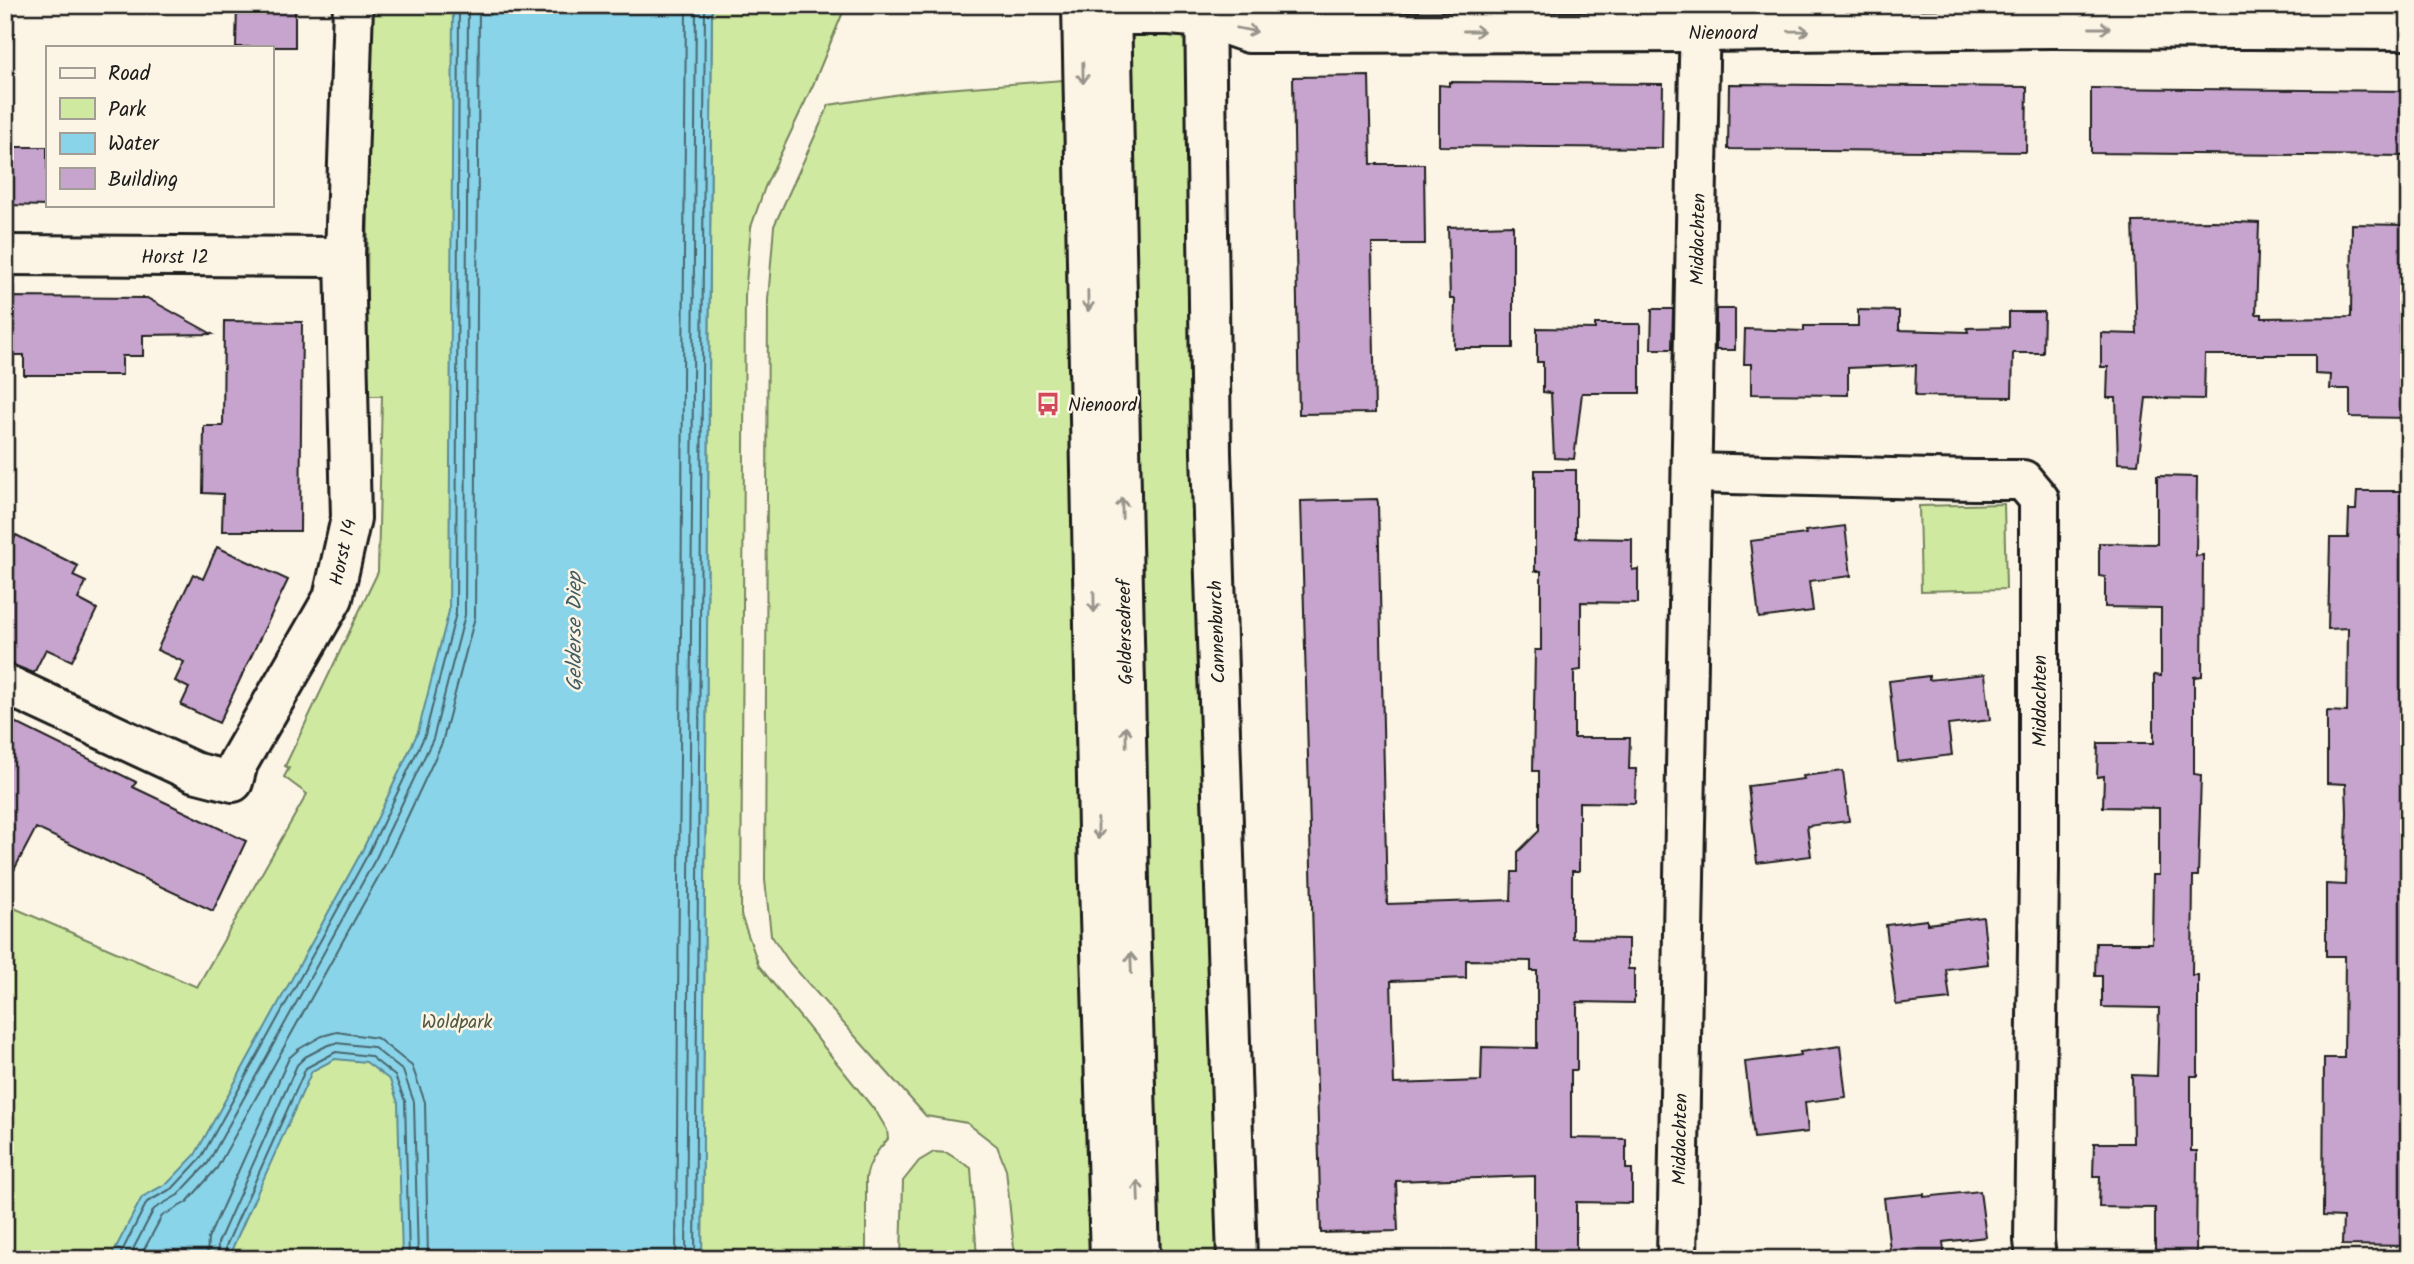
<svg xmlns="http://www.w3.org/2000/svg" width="2414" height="1264" font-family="Kalam,sans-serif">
  <rect width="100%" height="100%" fill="#fcf5e5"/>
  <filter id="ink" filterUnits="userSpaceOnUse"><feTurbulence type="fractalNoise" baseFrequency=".0143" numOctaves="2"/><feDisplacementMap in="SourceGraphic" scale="14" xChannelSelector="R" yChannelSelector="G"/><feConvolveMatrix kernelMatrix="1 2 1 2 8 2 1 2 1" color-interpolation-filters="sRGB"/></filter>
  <g filter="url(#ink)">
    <g fill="#cfeaa0" stroke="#76835e" stroke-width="2">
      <path d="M 370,5 L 710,5 L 692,1259 L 5,1259 L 5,904 L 197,987 L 307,794 L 284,777 L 289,768 L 285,766 L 378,572 L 382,396 L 366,396 Z"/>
      <path d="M 712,5 L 846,5 L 813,85 L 765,187 L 751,227 L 745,295 L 741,915 L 759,966 L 877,1113 L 887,1130 L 888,1139 C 877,1150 869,1162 866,1177 L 866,1259 L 702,1259 Z"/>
      <path d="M 1176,23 L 1186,37 L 1202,826 L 1222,1214 L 1217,1259 L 1157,1259 L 1117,38 Z"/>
      <path d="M 1076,79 L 1099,1259 L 1015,1259 L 1006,1169 L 997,1146 L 967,1123 L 926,1116 L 790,963 L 771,935 L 765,880 L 768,300 L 774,226 L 829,105 L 920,91 Z"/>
      <path d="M 2004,504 L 2006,589 L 1921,591 L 1919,506 Z"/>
      <path d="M 934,1152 L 947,1153 L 971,1168 L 977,1259 L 901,1259 L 903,1181 L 919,1161 Z"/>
    </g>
    <path fill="#89d4e9" stroke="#5d8a97" stroke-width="2" d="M 453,5 L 712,5 L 702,1259 L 402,1259 L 398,1103 L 390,1080 L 366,1062 L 335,1059 L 312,1071 L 232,1249 L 233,1259 L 110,1259 L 142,1197 L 168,1183 L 195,1155 L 362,851 L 418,732 L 449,611 Z"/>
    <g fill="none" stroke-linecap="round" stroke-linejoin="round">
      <g stroke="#48666e" stroke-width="2">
        <path d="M 118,1259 L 147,1202 L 173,1188 L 201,1158 L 368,854 L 425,735 L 456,613 L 459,5"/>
        <path d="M 128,1259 L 154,1209 L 178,1195 L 208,1163 L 376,858 L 433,739 L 465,615 L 468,5"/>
        <path d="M 139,1259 L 162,1216 L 187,1202 L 217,1168 L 386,863 L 442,743 L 475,617 L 479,5"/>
        <path d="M 207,1259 L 208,1239 L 289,1058 L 299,1049 L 322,1036 L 337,1032 L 377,1038 L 412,1066 L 425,1102 L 428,1259"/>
        <path d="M 217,1259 L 218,1243 L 297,1065 L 305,1057 L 328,1045 L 336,1043 L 373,1047 L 403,1071 L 414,1102 L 418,1259"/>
        <path d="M 226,1259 L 226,1246 L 306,1068 L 336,1052 L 370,1056 L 395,1076 L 405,1101 L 409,1259"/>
        <path d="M 676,1259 L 686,5"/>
        <path d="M 686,1259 L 696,5"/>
        <path d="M 695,1259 L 705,5"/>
      </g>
    </g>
    <g fill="#c7a4cd" stroke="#1c1c1c" stroke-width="2" fill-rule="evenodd">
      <path d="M 237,5 L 295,5 L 295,47 L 236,47 Z"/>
      <path d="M 1369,76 L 1371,164 L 1424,164 L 1425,244 L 1372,244 L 1375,413 L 1299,414 L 1293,77 Z"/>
      <path d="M 1449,82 L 1663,84 L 1662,148 L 1439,146 L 1439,85 L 1449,86 Z"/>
      <path d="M 1729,84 L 2027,87 L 2026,152 L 1728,149 Z"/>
      <path d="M 2091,88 L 2409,91 L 2409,156 L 2091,153 Z"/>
      <path d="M 5,147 L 47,147 L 47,206 L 5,205 Z"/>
      <path d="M 2213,221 L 2259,223 L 2256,314 L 2262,314 L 2262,318 L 2351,317 L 2352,224 L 2405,225 L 2405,290 L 2409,290 L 2409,418 L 2350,417 L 2350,389 L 2330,389 L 2331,375 L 2315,374 L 2315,355 L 2205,355 L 2204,399 L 2146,398 L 2138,464 L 2118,463 L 2116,398 L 2107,398 L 2108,367 L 2101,367 L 2101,333 L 2137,334 L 2133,222 Z"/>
      <path d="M 1513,225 L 1513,348 L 1454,348 L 1455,299 L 1450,299 L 1448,227 Z"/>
      <path d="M 5,297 L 147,298 L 212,334 L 143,335 L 143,356 L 122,356 L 122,375 L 24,375 L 24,355 L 5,355 Z"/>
      <path d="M 1652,309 L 1673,309 L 1672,349 L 1651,349 Z"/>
      <rect x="1716" y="309" width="19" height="41"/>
      <path d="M 1858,310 L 1899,311 L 1899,330 L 1968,332 L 1967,328 L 2009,327 L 2009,312 L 2044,312 L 2043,353 L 2013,353 L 2012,397 L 1915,396 L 1916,365 L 1848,368 L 1848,395 L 1751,394 L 1751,364 L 1744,364 L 1745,329 L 1804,331 L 1804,326 L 1858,326 Z"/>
      <path d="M 224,321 L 302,322 L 300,531 L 222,531 L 223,494 L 203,493 L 204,426 L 223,426 Z"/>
      <path d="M 1595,324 L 1640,324 L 1640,393 L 1582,393 L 1574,459 L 1554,458 L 1551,393 L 1543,392 L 1543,362 L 1537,362 L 1537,328 L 1595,329 Z"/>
      <path d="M 1535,470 L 1576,470 L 1576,538 L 1632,539 L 1632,570 L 1638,569 L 1638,603 L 1581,602 L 1581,670 L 1574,671 L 1574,738 L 1630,738 L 1629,769 L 1636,769 L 1635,803 L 1579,802 L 1579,871 L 1572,871 L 1572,938 L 1628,939 L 1628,969 L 1634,969 L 1634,1003 L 1577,1002 L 1577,1070 L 1571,1070 L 1571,1138 L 1626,1139 L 1626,1169 L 1632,1169 L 1632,1203 L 1576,1202 L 1576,1259 L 1535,1259 L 1535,1176 L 1396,1181 L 1398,1231 L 1321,1233 L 1301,501 L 1377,499 L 1378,503 L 1387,904 L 1511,900 L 1512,872 L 1518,872 L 1518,852 L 1539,831 L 1539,771 L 1533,771 L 1535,650 L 1541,650 L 1541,571 L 1535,571 ZM 1466,960 L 1531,961 L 1531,971 L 1537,971 L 1537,1048 L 1482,1047 L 1481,1081 L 1394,1084 L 1391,981 L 1466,978 Z"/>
      <path d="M 2157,476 L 2197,477 L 2196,556 L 2203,555 L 2202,676 L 2194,677 L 2194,774 L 2201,775 L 2198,876 L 2193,876 L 2192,975 L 2198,975 L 2198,1076 L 2191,1076 L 2191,1151 L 2197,1151 L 2196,1259 L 2155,1259 L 2155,1208 L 2099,1207 L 2100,1176 L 2093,1176 L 2094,1143 L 2133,1143 L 2132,1075 L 2157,1076 L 2159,1008 L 2102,1007 L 2102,976 L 2095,976 L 2096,943 L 2152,943 L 2153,875 L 2159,875 L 2159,808 L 2103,807 L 2104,776 L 2097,777 L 2098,743 L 2154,743 L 2154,675 L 2161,676 L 2161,608 L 2105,607 L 2105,577 L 2099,576 L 2099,543 L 2157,544 Z"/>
      <path d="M 2357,491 L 2401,491 L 2401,511 L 2409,511 L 2409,1246 L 2342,1245 L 2343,1217 L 2323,1216 L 2324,1058 L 2344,1058 L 2345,956 L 2326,956 L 2326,884 L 2345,885 L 2347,812 L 2346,784 L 2327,783 L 2327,711 L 2347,712 L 2348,628 L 2328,629 L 2330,538 L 2348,538 L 2349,510 L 2356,510 Z"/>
      <path d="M 1845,526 L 1851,576 L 1809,581 L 1813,611 L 1759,618 L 1750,541 L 1806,534 L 1805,531 Z"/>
      <path d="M 16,535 L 78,566 L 73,576 L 86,582 L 78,599 L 97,609 L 72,661 L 46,649 L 34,673 L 5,662 L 5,558 Z"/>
      <path d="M 217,547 L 288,580 L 219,723 L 181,705 L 189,688 L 175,681 L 184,662 L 157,650 L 193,574 L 203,579 Z"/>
      <path d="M 1985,674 L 1990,720 L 1948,725 L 1952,755 L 1898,762 L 1889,681 L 1929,676 L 1929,680 Z"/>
      <path d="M 5,708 L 15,713 L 12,721 L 136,782 L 133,787 L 246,841 L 213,911 L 36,828 L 5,887 Z"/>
      <path d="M 1843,771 L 1849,821 L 1807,826 L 1811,856 L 1757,863 L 1748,786 L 1804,779 L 1803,776 Z"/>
      <path d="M 1983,917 L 1988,964 L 1946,969 L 1950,999 L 1896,1005 L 1886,925 L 1927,920 L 1927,924 Z"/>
      <path d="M 1840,1046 L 1846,1097 L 1805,1102 L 1808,1132 L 1754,1138 L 1745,1062 L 1801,1055 L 1800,1052 Z"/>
      <path d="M 1980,1191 L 1986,1237 L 1943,1242 L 1945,1259 L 1891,1259 L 1884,1198 L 1924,1194 L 1924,1197 Z"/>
    </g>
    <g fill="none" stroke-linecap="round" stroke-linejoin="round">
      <g stroke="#1c1c1c" stroke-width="44">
        <g id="minor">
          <path d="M 1205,5 L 1211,453 L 1237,1259"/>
          <path d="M 1083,15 L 1169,15 L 1206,18 L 1249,33 L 1701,32 L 2052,28 L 2409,30"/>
          <path d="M 5,255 L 345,257"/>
          <path d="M 1692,473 L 1973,480 L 2023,480 L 2039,499 L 2039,870 L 2034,1240 L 2036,1259"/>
          <path d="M 5,684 L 194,772 L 233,782 L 238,763 L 333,598 L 351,518 L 345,257 L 353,5"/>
          <path d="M 1677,1259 L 1700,8"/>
        </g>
      </g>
      <g stroke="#1c1c1c" stroke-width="44">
        <g id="secondary">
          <path d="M 1082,5 L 1099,882 L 1110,1259"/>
          <path d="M 1111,5 L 1129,882 L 1140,1259"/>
        </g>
      </g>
      <use href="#minor" stroke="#fcf5e5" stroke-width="38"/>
      <use href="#secondary" stroke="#fcf5e5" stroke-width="38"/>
    </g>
    <defs><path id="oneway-shaft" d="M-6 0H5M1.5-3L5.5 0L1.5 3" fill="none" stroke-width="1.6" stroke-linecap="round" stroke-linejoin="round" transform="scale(1.75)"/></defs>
    <g stroke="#97938b">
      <use href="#oneway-shaft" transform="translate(2100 28)"/>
      <use href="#oneway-shaft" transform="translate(1247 30) rotate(11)"/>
      <use href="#oneway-shaft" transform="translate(1474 31)"/>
      <use href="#oneway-shaft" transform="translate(1799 31) rotate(-1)"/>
      <use href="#oneway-shaft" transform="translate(1083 73) rotate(89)"/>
      <use href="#oneway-shaft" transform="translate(1088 301) rotate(89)"/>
      <use href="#oneway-shaft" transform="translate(1122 508) rotate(-91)"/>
      <use href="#oneway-shaft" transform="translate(1094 602) rotate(89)"/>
      <use href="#oneway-shaft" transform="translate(1126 736) rotate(-91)"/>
      <use href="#oneway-shaft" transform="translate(1098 829) rotate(89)"/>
      <use href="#oneway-shaft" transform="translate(1131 963) rotate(-92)"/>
      <use href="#oneway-shaft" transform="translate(1138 1191) rotate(-92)"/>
    </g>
  </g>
  <defs>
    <g id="bus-bare" transform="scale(1.89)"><path d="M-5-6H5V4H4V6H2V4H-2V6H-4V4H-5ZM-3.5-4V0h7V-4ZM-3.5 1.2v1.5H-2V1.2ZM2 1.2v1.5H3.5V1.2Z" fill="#d1495b" stroke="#fcf5e5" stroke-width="2.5" paint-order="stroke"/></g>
  </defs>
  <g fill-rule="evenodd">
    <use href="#bus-bare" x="1048" y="404"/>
  </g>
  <g text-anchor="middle" stroke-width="5" stroke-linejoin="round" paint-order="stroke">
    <g font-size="19" fill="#1c1c1c" stroke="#fcf5e5">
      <text x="1723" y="39">Nienoord</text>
      <text transform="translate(1697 239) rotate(-89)" y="7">Middachten</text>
      <text x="175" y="263">Horst 12</text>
      <text transform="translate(342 552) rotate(-78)" y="7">Horst 14</text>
      <text transform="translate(1124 632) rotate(-91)" y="7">Geldersedreef</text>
      <text transform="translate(1216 632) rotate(-92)" y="7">Cannenburch</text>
      <text transform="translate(2039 701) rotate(-90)" y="7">Middachten</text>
      <text transform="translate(1679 1139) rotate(-89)" y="7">Middachten</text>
    </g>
    <g font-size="19" fill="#1c1c1c" stroke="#fcf5e5" text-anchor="start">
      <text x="1068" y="411">Nienoord</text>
    </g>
    <g font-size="19" fill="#525a44" stroke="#fcf5e5">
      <text x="457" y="1028">Woldpark</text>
    </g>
    <g font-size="21" font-style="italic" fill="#425c64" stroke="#fcf5e5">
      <text transform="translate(574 632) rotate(-90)" y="7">Gelderse Diep</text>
    </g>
  </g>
  <rect width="2414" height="1264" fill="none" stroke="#fcf5e5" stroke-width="28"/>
  <rect x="14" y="14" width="2386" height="1236" fill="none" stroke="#1c1c1c" stroke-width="2.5" filter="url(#ink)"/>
  <rect x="46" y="46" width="228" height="161" fill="#fcf5e5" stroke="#a29e95" stroke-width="2"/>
  <rect x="60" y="68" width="35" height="10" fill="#fcf5e5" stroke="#a29e95" stroke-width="2"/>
  <text x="108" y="80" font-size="21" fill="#1c1c1c">Road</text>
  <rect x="60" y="98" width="35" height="21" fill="#cfeaa0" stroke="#a29e95" stroke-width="2"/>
  <text x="108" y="116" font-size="21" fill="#1c1c1c">Park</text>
  <rect x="60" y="133" width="35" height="21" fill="#89d4e9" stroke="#a29e95" stroke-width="2"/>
  <text x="108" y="150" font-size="21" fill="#1c1c1c">Water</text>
  <rect x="60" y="168" width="35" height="21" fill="#c7a4cd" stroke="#a29e95" stroke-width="2"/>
  <text x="108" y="186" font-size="21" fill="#1c1c1c">Building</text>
</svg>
